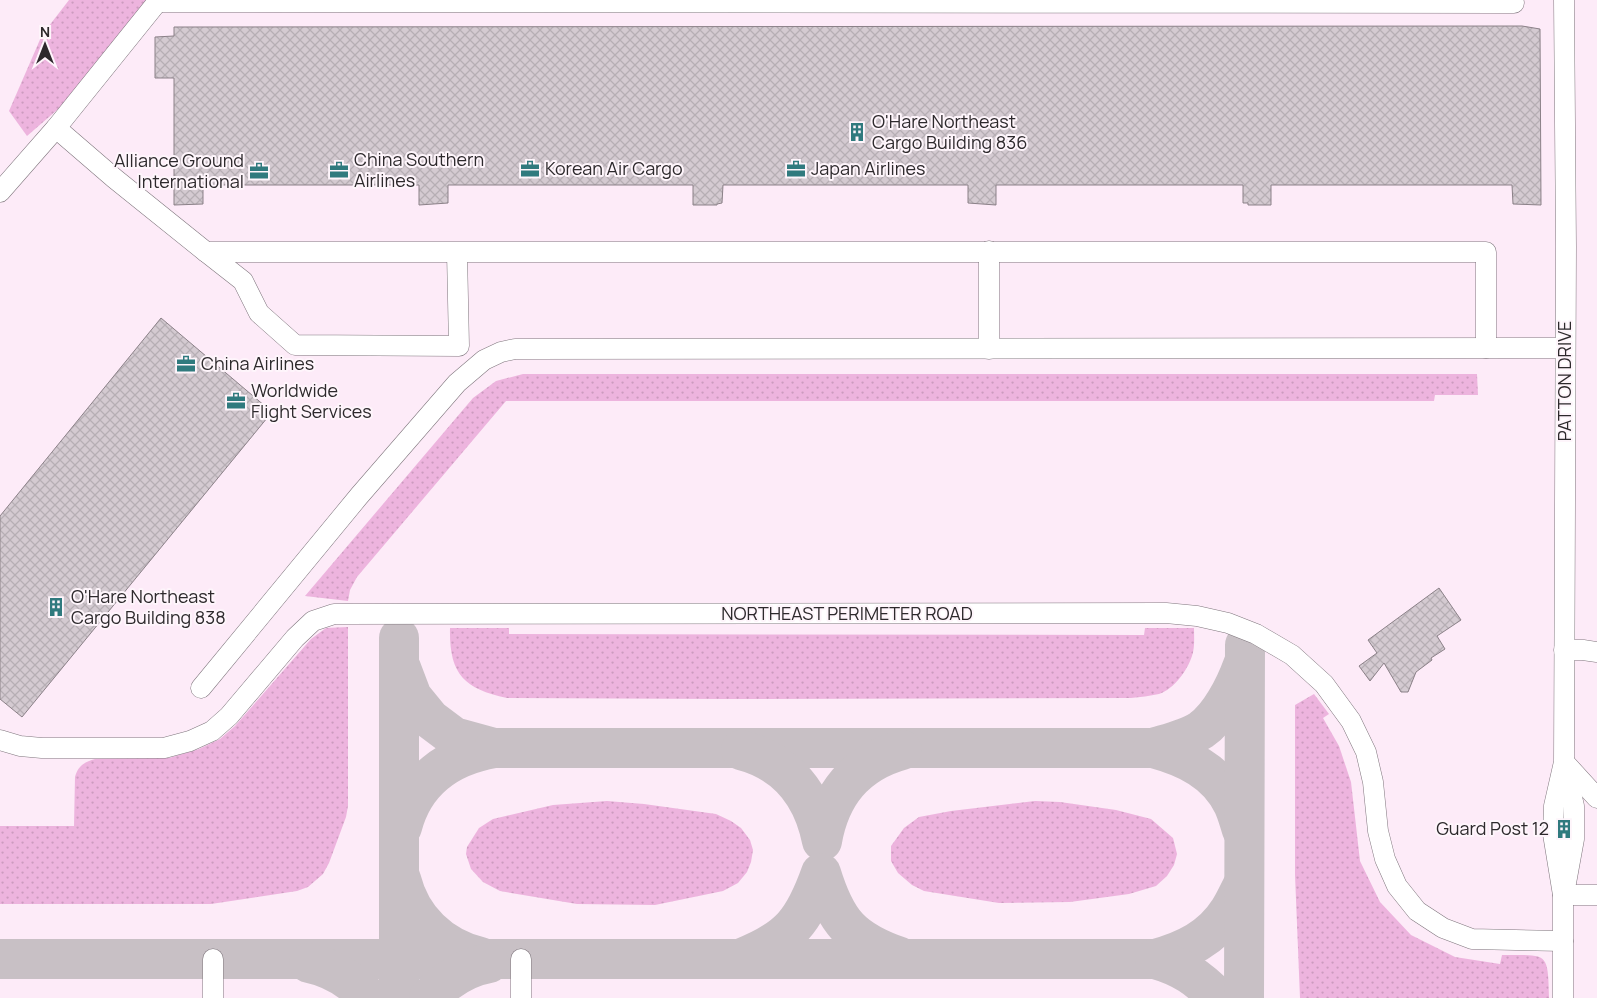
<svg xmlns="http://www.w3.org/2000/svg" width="1597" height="998" font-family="Manrope,sans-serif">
  <defs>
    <pattern id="grass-dots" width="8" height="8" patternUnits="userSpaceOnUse" patternTransform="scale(1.25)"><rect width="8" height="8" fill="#edb4de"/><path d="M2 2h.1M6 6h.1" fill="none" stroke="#cc9bbf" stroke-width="1.8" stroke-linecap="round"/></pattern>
    <pattern id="building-cross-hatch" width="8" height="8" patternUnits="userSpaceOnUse" patternTransform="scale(1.25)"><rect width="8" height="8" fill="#d4cad1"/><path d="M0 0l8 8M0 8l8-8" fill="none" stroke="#b6aeb4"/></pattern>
  </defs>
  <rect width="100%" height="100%" fill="#fef5fb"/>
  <rect fill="#fdebf8" x="0" y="0" width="1597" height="998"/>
  <g fill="url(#grass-dots)">
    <path d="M 69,0 L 149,0 L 64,104 L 27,136 L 9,111 L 42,35 Z"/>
    <path d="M 523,374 L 1477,374 L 1478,395 L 1435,395 L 1434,401 L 506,401 L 357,577 L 350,590 L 348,601 L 305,596 L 473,398 L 496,381 Z"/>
    <path d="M 348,627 L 348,806 L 346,817 L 329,863 L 323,874 L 308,887 L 297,891 L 211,904 L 0,904 L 0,826 L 74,826 L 75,777 C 78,766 84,762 95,759 L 169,758 L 199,749 L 220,739 L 235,726 L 311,639 L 326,628 Z"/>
    <path d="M 450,628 L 509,628 L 509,634 L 1144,635 L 1145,628 L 1194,628 C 1194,637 1195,647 1192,656 C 1187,671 1174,689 1159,694 C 1150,696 1140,697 1131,698 L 723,699 L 507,698 C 463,689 449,673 450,628 Z"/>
    <path d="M 1314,694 L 1329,714 L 1323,718 L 1339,746 L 1351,782 L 1360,861 L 1380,902 L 1411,935 L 1455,957 L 1500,964 L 1502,955 C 1548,955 1548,951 1549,998 L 1300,998 L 1295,875 L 1295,705 Z"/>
    <path d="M 607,801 L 644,804 L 716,814 L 731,821 L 741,828 L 750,840 L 753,850 L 751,862 L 747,872 L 738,883 L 723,891 L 655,905 L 577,904 L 517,894 L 500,891 L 483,882 L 471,869 L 466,854 L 467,847 L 479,828 L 493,819 L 553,805 Z"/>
    <path d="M 1035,801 L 1060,802 L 1116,810 L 1151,819 L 1173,838 L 1177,854 L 1174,865 L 1167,876 L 1156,886 L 1129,894 L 1070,902 L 999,903 L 924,891 L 912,885 L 898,873 L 891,861 L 891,846 L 904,828 L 919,817 L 951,811 Z"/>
  </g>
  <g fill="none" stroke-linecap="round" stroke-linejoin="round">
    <g stroke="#c8c0c5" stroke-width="40">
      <path d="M 401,668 L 412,697 L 430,719 L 454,737 L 494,748 C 448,756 414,780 402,827"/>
      <path d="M 494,748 L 1153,748"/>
      <path d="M 741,750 C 788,762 813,795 822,841 C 830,795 855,763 902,750"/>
      <path d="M 1242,830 C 1239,821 1237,812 1233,804 C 1217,771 1186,757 1153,748 C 1169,743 1187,739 1201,730 C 1220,717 1235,687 1243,665"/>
      <path d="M 401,879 C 411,919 440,947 480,957"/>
      <path d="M 742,958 C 790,939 804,921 821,873 C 836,922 851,940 900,957"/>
      <path d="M 0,959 L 1155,959 C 1185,951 1212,938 1229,911 C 1235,902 1239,892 1244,883"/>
      <path d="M 1155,959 C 1183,967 1198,978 1218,998"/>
      <path d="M 309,963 C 333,968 352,980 369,998"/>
      <path d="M 399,998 L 399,638"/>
      <path d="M 429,998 C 445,981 466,967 489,963"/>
      <path d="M 1244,998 L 1245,645"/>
    </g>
  </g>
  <g fill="url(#building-cross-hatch)" stroke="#8b8188">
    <path d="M 1522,26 L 1540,29 L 1541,205 L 1513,204 L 1512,185 L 1271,185 L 1271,205 L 1248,205 L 1248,203 L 1243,203 L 1243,185 L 996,185 L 996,205 L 968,203 L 968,185 L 723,185 L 722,203 L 717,204 L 717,205 L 693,205 L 693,185 L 448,185 L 448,203 L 419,205 L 419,185 L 203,185 L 203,204 L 174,205 L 174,78 L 155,78 L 155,37 L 174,36 L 174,27 Z"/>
    <path d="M 161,318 L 272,412 L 22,717 L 0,699 L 0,516 Z"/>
    <path d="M 1439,588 L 1461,620 L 1437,636 L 1445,649 L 1431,658 L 1432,660 L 1416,672 L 1408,692 L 1401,692 L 1384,663 L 1370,681 L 1359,666 L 1377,653 L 1368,640 Z"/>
  </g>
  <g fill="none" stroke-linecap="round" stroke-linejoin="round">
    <g stroke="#7f767d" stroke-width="21">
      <g id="minor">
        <path d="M 157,2 L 1514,3"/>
        <path d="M 56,128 L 114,178 L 206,252 L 1486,252 L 1486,348"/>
        <path d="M 0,192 L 56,128 L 159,0"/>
        <path d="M 989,251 L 989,349"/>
        <path d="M 206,252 L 243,281 L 259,313 L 295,345 L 459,346 L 457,253"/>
        <path d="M 1564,650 L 1583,650 L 1597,652"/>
        <path d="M 201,688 L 359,496 L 457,383 L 484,360 L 501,352 L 515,349 L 1565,348"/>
        <path d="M 0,740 L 20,746 L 42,748 L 164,748 L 190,741 L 212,731 L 229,716 L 295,638 L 313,621 L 334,614 L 1166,613 L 1197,616 L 1228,623 L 1256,634 L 1292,655 L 1324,684 L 1351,721 L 1366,752 L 1373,782 L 1378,831 L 1385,859 L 1397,886 L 1417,911 L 1443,928 L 1472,939 L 1563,941"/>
        <path d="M 1565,763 L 1597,798"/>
        <path d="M 1565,767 L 1574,806 L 1574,839 L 1566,883"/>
        <path d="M 1563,895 L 1597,895"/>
        <path d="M 213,998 L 213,959"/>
        <path d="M 521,998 L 521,959"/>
        <path d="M 1563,998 L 1563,895 L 1553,834 L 1554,806 L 1564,762 L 1566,246 L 1564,0"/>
      </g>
    </g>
    <use href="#minor" stroke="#fff" stroke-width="20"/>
  </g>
  <defs>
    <g id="building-bare" transform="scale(1.5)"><path d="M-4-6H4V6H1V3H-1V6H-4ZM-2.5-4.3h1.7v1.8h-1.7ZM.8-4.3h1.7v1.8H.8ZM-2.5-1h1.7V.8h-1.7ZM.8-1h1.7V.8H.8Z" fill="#307a7e" stroke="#fef5fb" stroke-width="2.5" paint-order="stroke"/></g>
    <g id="office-bare" transform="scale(1.5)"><path d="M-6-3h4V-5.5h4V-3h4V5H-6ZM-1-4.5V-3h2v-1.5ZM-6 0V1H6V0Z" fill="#307a7e" stroke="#fef5fb" stroke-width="2.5" paint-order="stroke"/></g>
  </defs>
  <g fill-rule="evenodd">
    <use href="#building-bare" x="857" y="132"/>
    <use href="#office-bare" x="530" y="169"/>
    <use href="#office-bare" x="796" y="169"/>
    <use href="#office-bare" x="339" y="170"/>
    <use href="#office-bare" x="259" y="171"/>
    <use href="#office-bare" x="186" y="364"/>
    <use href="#office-bare" x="236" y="401"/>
    <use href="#building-bare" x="56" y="607"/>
    <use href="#building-bare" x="1564" y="829"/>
  </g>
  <g text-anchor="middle" stroke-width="4" stroke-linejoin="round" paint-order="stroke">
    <g font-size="18" fill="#2d292c" stroke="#fef5fb" text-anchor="start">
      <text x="872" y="128">O'Hare Northeast<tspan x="872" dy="21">Cargo Building 836</tspan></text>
      <text x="354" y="166">China Southern<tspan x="354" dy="21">Airlines</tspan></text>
      <text x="244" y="167" text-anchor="end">Alliance Ground<tspan x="244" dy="21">International</tspan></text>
      <text x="545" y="175">Korean Air Cargo</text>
      <text x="811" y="175">Japan Airlines</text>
      <text x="201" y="370">China Airlines</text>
      <text x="251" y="397">Worldwide<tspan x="251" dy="21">Flight Services</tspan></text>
      <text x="71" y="603">O'Hare Northeast<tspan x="71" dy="21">Cargo Building 838</tspan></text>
      <text x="1549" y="835" text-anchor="end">Guard Post 12</text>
    </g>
    <g font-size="18" fill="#2d292c" stroke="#fef5fb">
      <text transform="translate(1565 381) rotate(-90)" y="6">PATTON DRIVE</text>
      <text x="847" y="620">NORTHEAST PERIMETER ROAD</text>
    </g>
  </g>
  <g transform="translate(45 45)" stroke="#fef5fb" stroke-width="4" paint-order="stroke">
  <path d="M0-4L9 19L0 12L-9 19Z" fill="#2d292c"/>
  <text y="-8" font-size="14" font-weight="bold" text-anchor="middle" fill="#2d292c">N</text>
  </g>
</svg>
